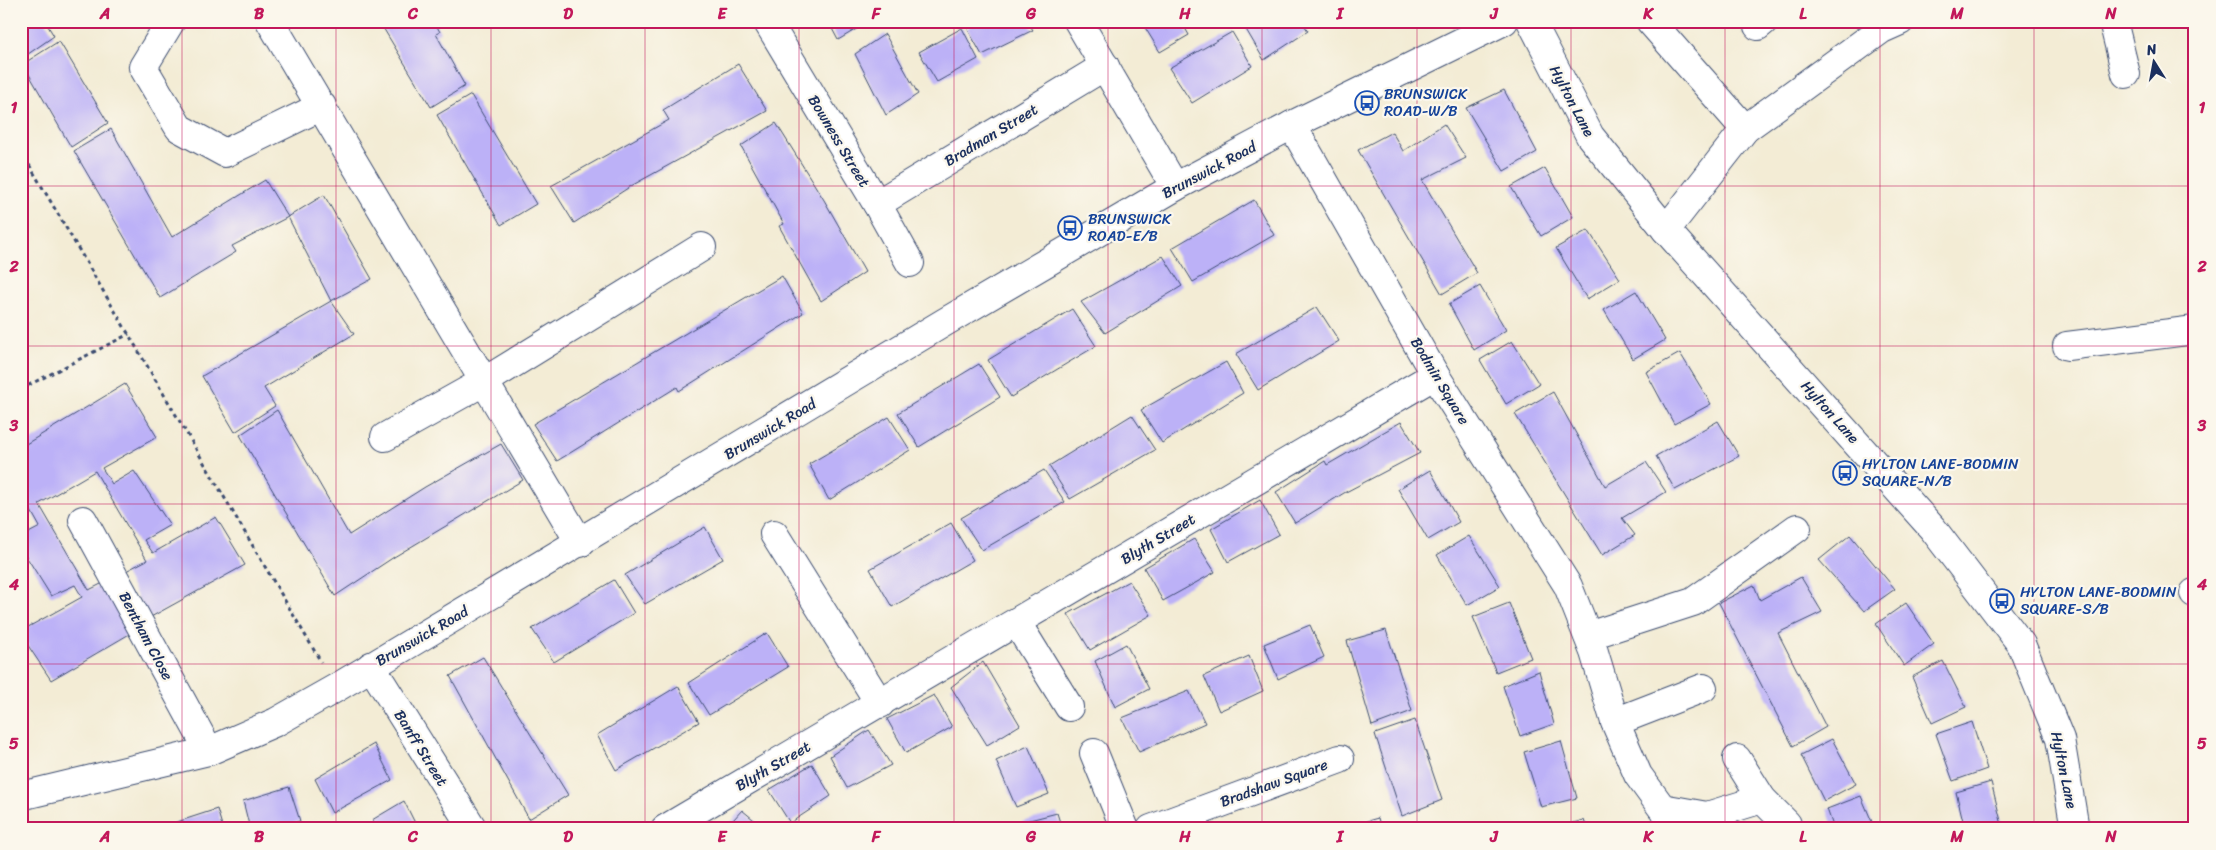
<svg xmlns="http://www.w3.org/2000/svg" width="2216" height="850" font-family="Sriracha,sans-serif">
  <rect width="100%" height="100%" fill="#fbf7ec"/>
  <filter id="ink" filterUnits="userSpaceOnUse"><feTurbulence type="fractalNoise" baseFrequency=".02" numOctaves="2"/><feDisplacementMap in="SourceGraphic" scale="10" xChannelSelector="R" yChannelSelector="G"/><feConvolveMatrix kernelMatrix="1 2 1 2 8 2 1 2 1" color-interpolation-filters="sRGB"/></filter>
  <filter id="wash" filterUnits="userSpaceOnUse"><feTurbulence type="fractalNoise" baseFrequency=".0096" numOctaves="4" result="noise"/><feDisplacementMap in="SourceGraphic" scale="20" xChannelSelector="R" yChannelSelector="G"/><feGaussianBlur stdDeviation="1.12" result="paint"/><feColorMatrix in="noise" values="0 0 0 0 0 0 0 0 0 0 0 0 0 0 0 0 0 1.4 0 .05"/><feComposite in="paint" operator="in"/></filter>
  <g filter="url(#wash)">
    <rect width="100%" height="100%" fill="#f3ecd5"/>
    <g id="blocks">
      <g fill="#bcb1f7">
        <path d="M 21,21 L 45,21 L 54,36 L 21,59 Z"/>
        <path d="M 379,21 L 434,21 L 440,32 L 436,34 L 465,86 L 431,107 Z"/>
        <path d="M 828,21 L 870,21 L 838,40 Z"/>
        <path d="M 980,21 L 1027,21 L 1033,30 L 982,55 L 967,28 Z"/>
        <path d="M 1141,21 L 1181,21 L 1189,35 L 1160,52 Z"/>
        <path d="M 1252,21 L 1302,21 L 1308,31 L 1264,60 L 1244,26 Z"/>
        <path d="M 1314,21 L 1328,21 L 1318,27 Z"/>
        <path d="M 962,28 L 978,59 L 937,82 L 919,52 Z"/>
        <path d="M 1232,32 L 1252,66 L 1192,103 L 1169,68 Z"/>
        <path d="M 885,34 L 918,94 L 886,115 L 855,54 Z"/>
        <path d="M 59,41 L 108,123 L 71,147 L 23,64 Z"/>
        <path d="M 738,64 L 767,111 L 631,186 L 574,223 L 551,186 L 669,120 L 663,110 Z"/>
        <path d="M 1504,90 L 1537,152 L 1504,171 L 1466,108 Z"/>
        <path d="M 471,95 L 536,204 L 501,225 L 437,115 Z"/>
        <path d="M 776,123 L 824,200 L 865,272 L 821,301 L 779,226 L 784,224 L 741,146 Z"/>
        <path d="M 1444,124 L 1466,158 L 1422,180 L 1477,273 L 1442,294 L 1358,150 L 1392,132 L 1403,151 Z"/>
        <path d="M 111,129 L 172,237 L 265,180 L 288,217 L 232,246 L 236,252 L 160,298 L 74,151 Z"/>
        <path d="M 1545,168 L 1573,217 L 1541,236 L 1511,187 Z"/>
        <path d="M 324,195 L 372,279 L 331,301 L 288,217 Z"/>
        <path d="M 1254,200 L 1274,235 L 1193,282 L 1172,248 Z"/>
        <path d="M 1588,230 L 1620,279 L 1587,299 L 1556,248 Z"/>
        <path d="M 1163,256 L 1182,286 L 1105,333 L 1081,302 Z"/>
        <path d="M 782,276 L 803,313 L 679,391 L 677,387 L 557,461 L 533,424 Z"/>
        <path d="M 1480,286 L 1506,330 L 1474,350 L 1449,304 Z"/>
        <path d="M 1636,291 L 1665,340 L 1633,359 L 1604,310 Z"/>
        <path d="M 331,301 L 354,334 L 264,388 L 275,406 L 235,432 L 202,376 Z"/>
        <path d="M 1317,307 L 1339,341 L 1258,390 L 1236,354 Z"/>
        <path d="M 1072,309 L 1096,346 L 1011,397 L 988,360 Z"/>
        <path d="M 1512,341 L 1539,384 L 1506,404 L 1480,360 Z"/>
        <path d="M 1680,353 L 1711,404 L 1674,424 L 1646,372 Z"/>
        <path d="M 1226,362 L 1243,393 L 1162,443 L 1141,410 Z"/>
        <path d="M 979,364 L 1000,397 L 919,447 L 898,413 Z"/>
        <path d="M 125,384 L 157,437 L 102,468 L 112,484 L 134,471 L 170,525 L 144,540 L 153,553 L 216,517 L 245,565 L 149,618 L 124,572 L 147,560 L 95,471 L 39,504 L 89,590 L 111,579 L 138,629 L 51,680 L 21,635 L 21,631 L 82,597 L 75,585 L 51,596 L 21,548 L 21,537 L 40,527 L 30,509 L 21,514 L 21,447 Z"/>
        <path d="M 1553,392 L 1605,486 L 1646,462 L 1666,492 L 1622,518 L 1635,535 L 1602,555 L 1515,414 Z"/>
        <path d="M 277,410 L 349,535 L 425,487 L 501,444 L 523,480 L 394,557 L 335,596 L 240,435 Z"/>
        <path d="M 1132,415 L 1155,450 L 1070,499 L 1049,466 Z"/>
        <path d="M 889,417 L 910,450 L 829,500 L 809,464 Z"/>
        <path d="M 1718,421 L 1739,456 L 1675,490 L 1656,456 Z"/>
        <path d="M 1401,422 L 1420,453 L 1344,493 L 1295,523 L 1276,492 L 1325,461 L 1327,465 Z"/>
        <path d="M 1044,470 L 1065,502 L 982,550 L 961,518 Z"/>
        <path d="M 1430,470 L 1459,522 L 1428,540 L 1398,489 Z"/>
        <path d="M 1260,500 L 1279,534 L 1228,562 L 1211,529 Z"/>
        <path d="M 951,523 L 973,560 L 892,607 L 870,569 Z"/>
        <path d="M 705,527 L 723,559 L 645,604 L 625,575 Z"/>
        <path d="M 1850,535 L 1895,589 L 1864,611 L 1819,560 Z"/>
        <path d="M 1469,536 L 1500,586 L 1467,605 L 1437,555 Z"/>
        <path d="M 1194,539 L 1215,572 L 1163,601 L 1144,568 Z"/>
        <path d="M 1801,577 L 1822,612 L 1778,633 L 1826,727 L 1793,746 L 1719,603 L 1754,585 L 1760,600 Z"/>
        <path d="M 614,580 L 634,613 L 554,662 L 532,629 Z"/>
        <path d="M 1129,581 L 1151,615 L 1090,650 L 1068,614 Z"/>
        <path d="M 1509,603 L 1531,658 L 1496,672 L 1473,617 Z"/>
        <path d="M 1906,603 L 1934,644 L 1904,666 L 1876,624 Z"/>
        <path d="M 1310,625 L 1324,657 L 1278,679 L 1264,644 Z"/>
        <path d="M 1386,630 L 1412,711 L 1372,726 L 1347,641 Z"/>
        <path d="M 767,633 L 788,667 L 709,715 L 689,683 Z"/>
        <path d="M 1126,644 L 1149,689 L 1115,707 L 1095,661 Z"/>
        <path d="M 1249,656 L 1263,691 L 1219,711 L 1204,676 Z"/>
        <path d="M 483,657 L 568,795 L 529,819 L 450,676 Z"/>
        <path d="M 1943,661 L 1966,707 L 1932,723 L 1912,677 Z"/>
        <path d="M 983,662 L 1020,725 L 987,745 L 951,687 Z"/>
        <path d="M 1539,671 L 1554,724 L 1520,736 L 1503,686 Z"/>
        <path d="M 678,686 L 699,722 L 616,770 L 597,735 Z"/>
        <path d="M 1189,691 L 1205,723 L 1139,752 L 1122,718 Z"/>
        <path d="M 934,695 L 952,727 L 906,753 L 887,719 Z"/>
        <path d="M 1415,720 L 1442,800 L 1402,816 L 1375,734 Z"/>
        <path d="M 1972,722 L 1987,769 L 1953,781 L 1936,734 Z"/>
        <path d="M 869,730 L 891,765 L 847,788 L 830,756 Z"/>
        <path d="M 1832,739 L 1856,784 L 1824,801 L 1801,755 Z"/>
        <path d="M 1561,741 L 1577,798 L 1541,807 L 1524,752 Z"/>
        <path d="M 374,744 L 392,780 L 332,813 L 315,779 Z"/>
        <path d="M 1028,746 L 1049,794 L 1016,807 L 996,761 Z"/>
        <path d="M 812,764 L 831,796 L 790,823 L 769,790 Z"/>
        <path d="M 1991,782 L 2003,829 L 1965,829 L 1956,792 Z"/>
        <path d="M 289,787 L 300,821 L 275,829 L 250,829 L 243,801 Z"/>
        <path d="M 1861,796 L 1875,829 L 1834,829 L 1827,809 Z"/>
        <path d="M 404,801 L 418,829 L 377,829 L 372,820 Z"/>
        <path d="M 217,809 L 223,829 L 173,829 L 171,824 Z"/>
        <path d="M 742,810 L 765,829 L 725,829 Z"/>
        <path d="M 1057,813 L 1062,829 L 1024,829 L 1022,822 Z"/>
        <path d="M 1378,818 L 1381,829 L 1342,829 L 1342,828 Z"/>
        <path d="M 1584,820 L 1587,829 L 1554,829 L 1554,828 Z"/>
      </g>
    </g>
  </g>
  <g filter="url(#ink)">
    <use href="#blocks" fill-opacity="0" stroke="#3b4b70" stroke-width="1"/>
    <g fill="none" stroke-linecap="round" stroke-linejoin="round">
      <g stroke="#3b4b70" stroke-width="30">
        <g id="minor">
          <path d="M 171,21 L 143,67 L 179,128 L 225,153 L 322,106"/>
          <path d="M 270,21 L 580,543"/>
          <path d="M 767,21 L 877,204 L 910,263"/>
          <path d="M 1078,21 L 1175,187"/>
          <path d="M 1531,21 L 1590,136 L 1666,230 L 1933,529 L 2021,644 L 2060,739 L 2075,829"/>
          <path d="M 1650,21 L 1745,129"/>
          <path d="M 2113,21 L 2126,74"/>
          <path d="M 1758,26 L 1764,21"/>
          <path d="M 1292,125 L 1435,375 L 1568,586 L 1594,652 L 1615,722 L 1638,775 L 1662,808 L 1707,816 L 1762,799"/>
          <path d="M 877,204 L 1105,66"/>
          <path d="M 1666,230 L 1745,129 L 1882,29 L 1900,21"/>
          <path d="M 2067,346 L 2195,330"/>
          <path d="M 385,437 L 485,381 L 702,247"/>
          <path d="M 83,520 L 209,751"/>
          <path d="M 774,534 L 880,704"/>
          <path d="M 2194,593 L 2195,593"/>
          <path d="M 1017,623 L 1069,707"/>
          <path d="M 1588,636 L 1693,602 L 1797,528"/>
          <path d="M 371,666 L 473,829"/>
          <path d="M 1615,722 L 1703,688"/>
          <path d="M 1094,753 L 1125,829"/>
          <path d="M 1737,759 L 1762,799 L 1787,824 L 1788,829"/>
          <path d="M 21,796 L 209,751 L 276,722 L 336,688 L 945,322 L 1175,187 L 1292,125 L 1504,21"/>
          <path d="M 665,829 L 1435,375"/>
          <path d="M 1151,829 L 1340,759"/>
        </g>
      </g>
      <g stroke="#3b4b70" stroke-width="3" stroke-dasharray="4 4" stroke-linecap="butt">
        <path d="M 1719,21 L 1723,25 L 1729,25"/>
        <path d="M 21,151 L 321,662"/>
        <path d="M 21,389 L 129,334"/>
      </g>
      <use href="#minor" stroke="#fff" stroke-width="28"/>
    </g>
  </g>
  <path fill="none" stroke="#c2185b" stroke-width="1" stroke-opacity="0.55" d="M 182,21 L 182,829M 336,21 L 336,829M 491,21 L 491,829M 645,21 L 645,829M 799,21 L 799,829M 954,21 L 954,829M 1108,21 L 1108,829M 1262,21 L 1262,829M 1417,21 L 1417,829M 1571,21 L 1571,829M 1725,21 L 1725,829M 1880,21 L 1880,829M 2034,21 L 2034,829M 21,186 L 2195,186M 21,346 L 2195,346M 21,504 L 2195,504M 21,664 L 2195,664"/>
  <defs>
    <g id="bus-ring" transform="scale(1.25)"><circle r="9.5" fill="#fbf7ec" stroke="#1a4fb4" stroke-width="1.5"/><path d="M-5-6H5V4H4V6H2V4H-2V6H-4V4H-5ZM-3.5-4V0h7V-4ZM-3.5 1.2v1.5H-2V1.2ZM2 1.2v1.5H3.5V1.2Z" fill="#1a4fb4"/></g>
  </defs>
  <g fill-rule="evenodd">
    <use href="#bus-ring" x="1367" y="103"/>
    <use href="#bus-ring" x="1070" y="228"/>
    <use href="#bus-ring" x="1845" y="473"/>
    <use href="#bus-ring" x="2002" y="601"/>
  </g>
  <g text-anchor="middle" stroke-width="4.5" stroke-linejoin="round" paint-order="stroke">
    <g font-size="15" fill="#164399" stroke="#fbf7ec" text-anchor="start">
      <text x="1384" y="99">BRUNSWICK<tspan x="1384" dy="17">ROAD-W/B</tspan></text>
      <text x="1088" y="224">BRUNSWICK<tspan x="1088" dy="17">ROAD-E/B</tspan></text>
      <text x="1862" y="469">HYLTON LANE-BODMIN<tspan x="1862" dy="17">SQUARE-N/B</tspan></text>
      <text x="2020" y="597">HYLTON LANE-BODMIN<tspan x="2020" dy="17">SQUARE-S/B</tspan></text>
    </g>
    <g font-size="15" fill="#1b2f5e" stroke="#fbf7ec">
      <text transform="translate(1572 101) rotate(62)" y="5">Hylton Lane</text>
      <text transform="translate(991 135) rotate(-31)" y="5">Bradman Street</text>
      <text transform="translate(839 141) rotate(59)" y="5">Bowness Street</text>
      <text transform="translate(1209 170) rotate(-28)" y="5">Brunswick Road</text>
      <text transform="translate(1440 381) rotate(59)" y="5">Bodmin Square</text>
      <text transform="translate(1830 412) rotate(48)" y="5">Hylton Lane</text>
      <text transform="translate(770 429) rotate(-31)" y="5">Brunswick Road</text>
      <text transform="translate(1158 539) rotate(-31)" y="5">Blyth Street</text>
      <text transform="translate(146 636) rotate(62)" y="5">Bentham Close</text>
      <text transform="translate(422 636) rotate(-30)" y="5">Brunswick Road</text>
      <text transform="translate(421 748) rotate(58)" y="5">Banff Street</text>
      <text transform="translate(773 766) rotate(-30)" y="5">Blyth Street</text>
      <text transform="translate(2064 770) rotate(78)" y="5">Hylton Lane</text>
      <text transform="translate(1274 783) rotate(-20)" y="5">Bradshaw Square</text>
    </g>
  </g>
  <rect width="2216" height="850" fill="none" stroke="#fbf7ec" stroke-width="55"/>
  <g transform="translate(2154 62) rotate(349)" stroke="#fbf7ec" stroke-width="4" paint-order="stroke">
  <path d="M0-4L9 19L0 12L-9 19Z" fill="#1b2f5e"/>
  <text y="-8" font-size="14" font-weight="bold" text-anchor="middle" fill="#1b2f5e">N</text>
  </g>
  <rect x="28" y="28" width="2160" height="794" fill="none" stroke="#c2185b" stroke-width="2"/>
  <g font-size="16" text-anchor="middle" font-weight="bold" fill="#c2185b">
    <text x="105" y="19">A</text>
    <text x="259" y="19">B</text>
    <text x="413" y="19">C</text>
    <text x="568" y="19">D</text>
    <text x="722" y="19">E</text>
    <text x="876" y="19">F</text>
    <text x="1031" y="19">G</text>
    <text x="1185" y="19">H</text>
    <text x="1340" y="19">I</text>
    <text x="1494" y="19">J</text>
    <text x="1648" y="19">K</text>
    <text x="1803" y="19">L</text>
    <text x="1957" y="19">M</text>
    <text x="2111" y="19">N</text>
    <text x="14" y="113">1</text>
    <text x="2202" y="113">1</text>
    <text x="14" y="272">2</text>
    <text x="2202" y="272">2</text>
    <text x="14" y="431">3</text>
    <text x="2202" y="431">3</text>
    <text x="14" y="590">4</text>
    <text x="2202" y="590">4</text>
    <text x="14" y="749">5</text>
    <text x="2202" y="749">5</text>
    <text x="105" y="842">A</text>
    <text x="259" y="842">B</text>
    <text x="413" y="842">C</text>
    <text x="568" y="842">D</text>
    <text x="722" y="842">E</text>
    <text x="876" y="842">F</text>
    <text x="1031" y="842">G</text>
    <text x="1185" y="842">H</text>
    <text x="1340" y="842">I</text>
    <text x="1494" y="842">J</text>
    <text x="1648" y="842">K</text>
    <text x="1803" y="842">L</text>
    <text x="1957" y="842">M</text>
    <text x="2111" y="842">N</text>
  </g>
</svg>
